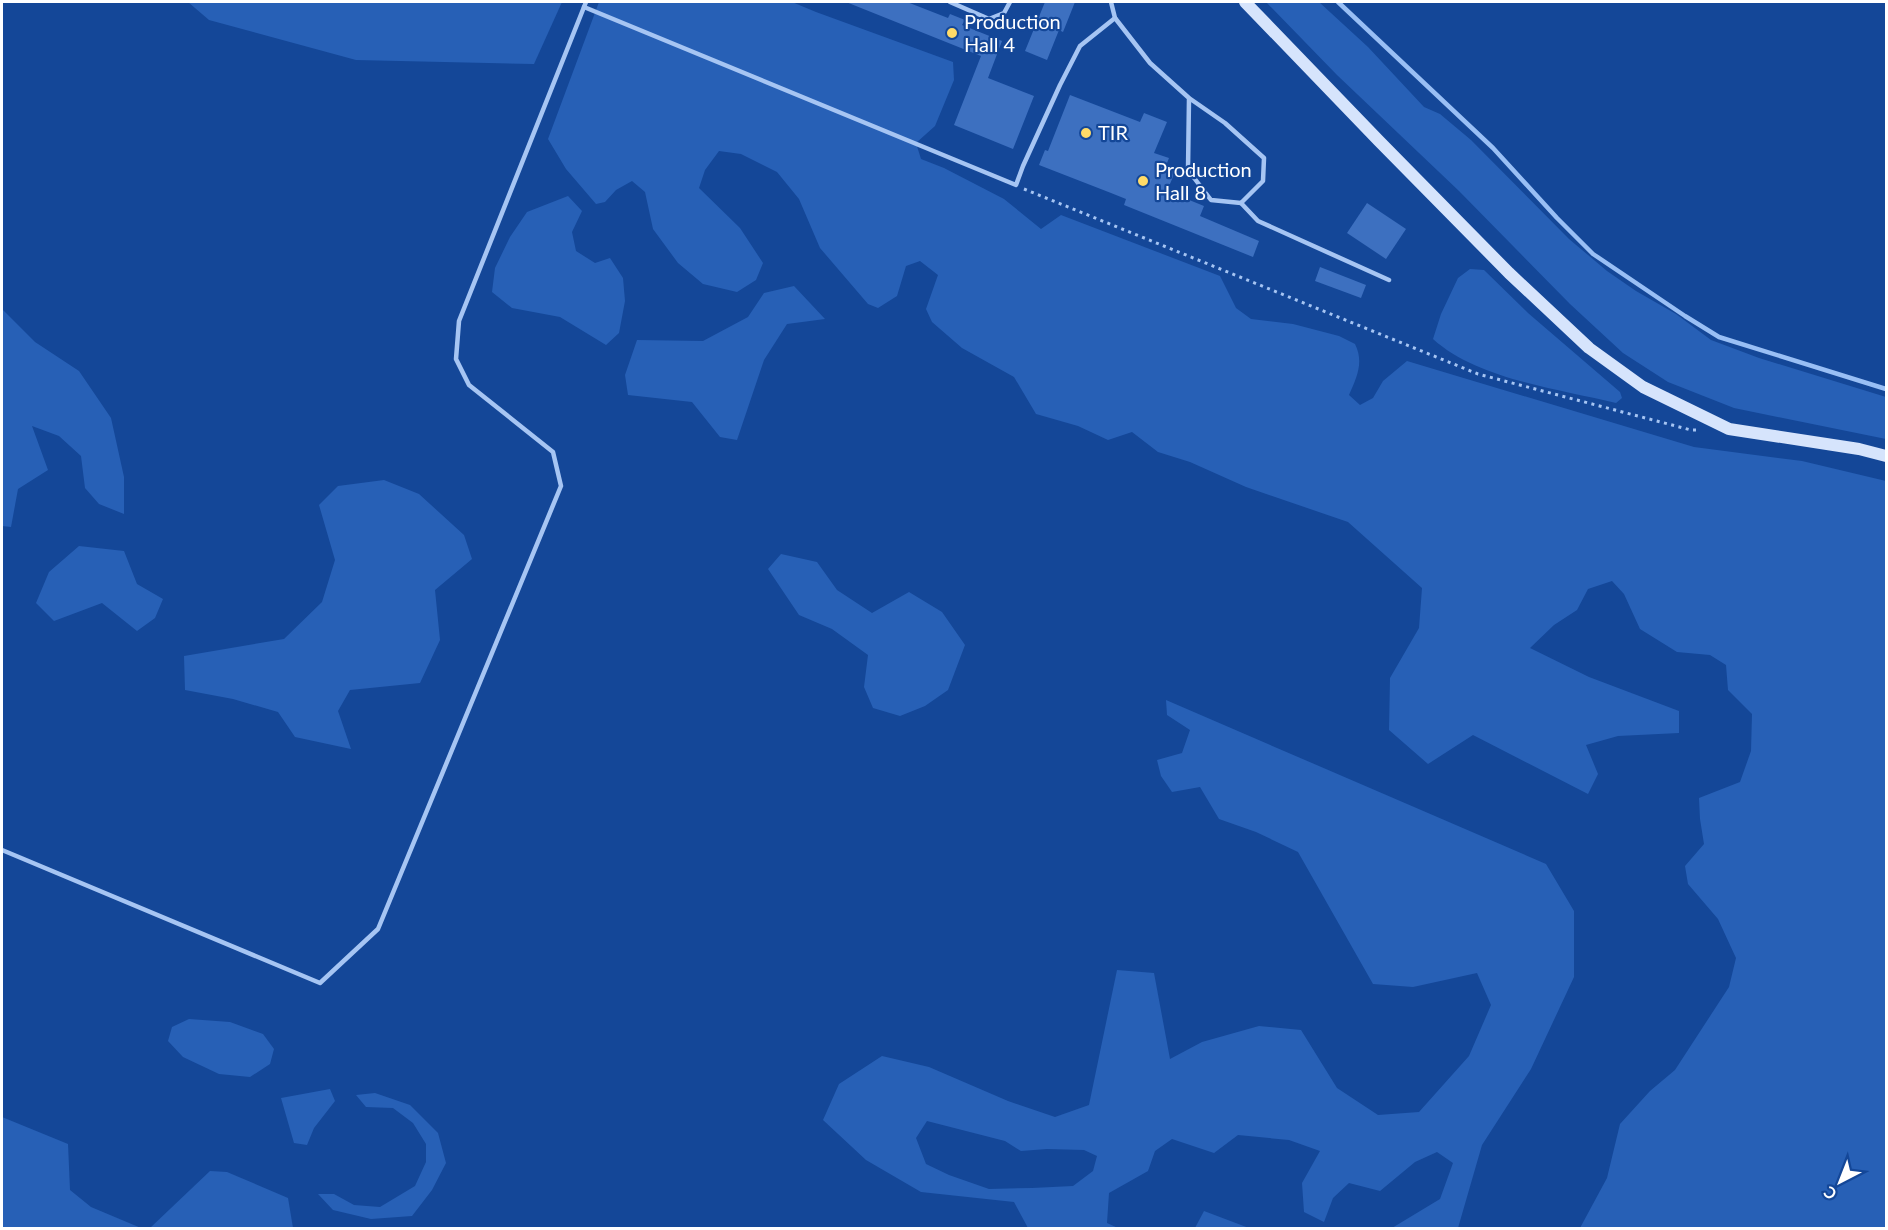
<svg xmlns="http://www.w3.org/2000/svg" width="1888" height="1230" font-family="Lato,sans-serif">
  <rect width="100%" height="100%" fill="#144798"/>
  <g fill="#2760b6" fill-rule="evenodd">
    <path d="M 188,2 L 562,2 L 534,64 L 356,60 L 209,20 Z"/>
    <path d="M 599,2 L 792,2 L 816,12 L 953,62 L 954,80 L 935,126 L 916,143 L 921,159 L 944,168 L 1004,199 L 1041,229 L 1061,215 L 1220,276 L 1236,308 L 1251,319 L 1293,324 L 1339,336 L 1355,344 C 1364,362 1357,377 1349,395 L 1360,405 L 1373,398 L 1383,381 L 1407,361 L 1694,447 L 1802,461 L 1886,481 L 1886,1228 L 1580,1228 L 1607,1178 L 1620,1124 L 1650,1091 L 1675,1070 L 1729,987 L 1736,958 L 1718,919 L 1688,884 L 1685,866 L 1704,844 L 1700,819 L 1699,798 L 1740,782 L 1751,751 L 1752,714 L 1728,690 L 1726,665 L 1710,655 L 1677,652 L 1640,629 L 1624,594 L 1612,581 L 1588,589 L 1577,610 L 1554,625 L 1530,648 L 1589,677 L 1679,711 L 1679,733 L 1618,736 L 1586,745 L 1598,774 L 1588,794 L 1473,735 L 1428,764 L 1389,730 L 1390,678 L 1419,628 L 1422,588 L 1348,522 L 1246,487 L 1190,462 L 1158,452 L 1132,432 L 1108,440 L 1078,426 L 1036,414 L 1014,377 L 962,348 L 932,322 L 926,309 L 938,275 L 920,261 L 906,266 L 897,296 L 878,308 L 868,304 L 820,248 L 799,199 L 777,172 L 741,154 L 719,151 L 705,170 L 699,188 L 740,228 L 763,263 L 756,280 L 737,292 L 703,284 L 678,263 L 653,229 L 645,192 L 632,181 L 616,190 L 605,202 L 596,204 L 566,169 L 548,139 Z"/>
    <path d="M 1266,2 L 1319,2 L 1368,47 L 1424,107 L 1440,114 L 1471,140 L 1569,239 L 1607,271 L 1636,291 L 1676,314 L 1711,340 L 1759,358 L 1886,397 L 1886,439 L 1734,408 L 1668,382 L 1623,353 L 1570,304 L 1459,191 L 1337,75 Z"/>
    <path d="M 568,196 L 582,211 L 572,232 L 576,251 L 595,263 L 610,258 L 623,278 L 625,301 L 619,333 L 606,345 L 560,317 L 512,308 L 492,292 L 495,268 L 510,237 L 527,212 Z"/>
    <path d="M 1470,269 L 1484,270 L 1528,313 L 1620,392 L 1622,398 L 1616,403 C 1558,389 1477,379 1433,339 L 1441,314 L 1458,278 Z"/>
    <path d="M 794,286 L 825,319 L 787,324 L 764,360 L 737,440 L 720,437 L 692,402 L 628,395 L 625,375 L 637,340 L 703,341 L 748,317 L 764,293 Z"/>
    <path d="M 2,309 L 35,342 L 79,371 L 111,418 L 124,477 L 124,514 L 99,504 L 85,488 L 81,456 L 59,436 L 32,426 L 48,470 L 18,489 L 11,527 L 2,526 Z"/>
    <path d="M 384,480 L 419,494 L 464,535 L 472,559 L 435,590 L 440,640 L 420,683 L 350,690 L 338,711 L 351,749 L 295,737 L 278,712 L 233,699 L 185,690 L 184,656 L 284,639 L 322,602 L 335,560 L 319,505 L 338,486 Z"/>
    <path d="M 79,546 L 124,551 L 137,584 L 163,599 L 155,618 L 137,631 L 102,603 L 54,621 L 36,603 L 49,572 Z"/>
    <path d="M 781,554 L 817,562 L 837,590 L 872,613 L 909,592 L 942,612 L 965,645 L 948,690 L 925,706 L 900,716 L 873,708 L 864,687 L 868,655 L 832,629 L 799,615 L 768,569 Z"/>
    <path d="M 1166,700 L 1546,864 L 1574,911 L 1574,977 L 1531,1069 L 1482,1145 L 1458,1228 L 1392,1228 L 1440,1199 L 1453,1163 L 1437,1152 L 1415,1162 L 1380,1191 L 1349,1183 L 1333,1198 L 1324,1222 L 1304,1212 L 1302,1183 L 1320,1151 L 1289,1140 L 1238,1135 L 1214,1153 L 1172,1139 L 1155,1151 L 1148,1171 L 1109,1193 L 1107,1223 L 1118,1228 L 1028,1228 L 1014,1202 L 921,1192 L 866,1160 L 823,1120 L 839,1084 L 882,1056 L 929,1067 L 1008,1101 L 1055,1117 L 1089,1105 L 1117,970 L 1154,973 L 1170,1059 L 1202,1042 L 1259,1026 L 1301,1030 L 1337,1088 L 1378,1115 L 1419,1112 L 1469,1056 L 1491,1005 L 1477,973 L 1413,987 L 1373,984 L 1298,852 L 1256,832 L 1219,819 L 1200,787 L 1172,792 L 1161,776 L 1157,760 L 1182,753 L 1190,730 L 1167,715 ZM 927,1121 L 1005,1141 L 1021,1151 L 1047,1149 L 1084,1150 L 1097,1156 L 1093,1171 L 1073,1186 L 1032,1188 L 989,1189 L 949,1175 L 926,1164 L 916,1138 Z"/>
    <path d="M 189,1019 L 230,1022 L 263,1034 L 274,1049 L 270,1064 L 250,1077 L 219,1074 L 183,1057 L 168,1041 L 172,1027 Z"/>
    <path d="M 330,1089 L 335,1101 L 314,1128 L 307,1145 L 294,1143 L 281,1098 Z"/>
    <path d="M 375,1093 L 410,1105 L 438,1133 L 446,1163 L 432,1190 L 412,1216 L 371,1219 L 333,1210 L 318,1194 L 334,1194 L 354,1205 L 380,1207 L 415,1186 L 426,1162 L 426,1144 L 413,1123 L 393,1108 L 366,1107 L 356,1095 Z"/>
    <path d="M 2,1117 L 68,1144 L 70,1190 L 91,1207 L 141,1228 L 2,1228 Z"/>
    <path d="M 210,1171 L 227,1172 L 288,1198 L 293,1228 L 150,1228 Z"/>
    <path d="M 1204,1211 L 1249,1228 L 1195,1228 Z"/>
  </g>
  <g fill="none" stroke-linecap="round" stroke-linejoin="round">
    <path stroke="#99bff5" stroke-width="4.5" d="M 1338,2 L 1493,148 L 1557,218 L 1593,254 L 1685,316 L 1719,337 L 1886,389"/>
  </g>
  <g fill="#3d70c0">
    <path d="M 846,2 L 907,2 L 948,18 L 950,14 L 965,20 L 962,25 L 1002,41 L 988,78 L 1034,96 L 1013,149 L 954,125 L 981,56 Z"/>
    <path d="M 1045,2 L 1075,2 L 1063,32 L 1059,30 L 1047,60 L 1025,51 Z"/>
    <path d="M 1070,95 L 1140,122 L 1144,113 L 1167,122 L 1154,153 L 1169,158 L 1165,168 L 1175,172 L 1167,191 L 1204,206 L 1200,216 L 1259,241 L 1253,257 L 1124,205 L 1126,199 L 1111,193 L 1039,165 L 1045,150 L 1048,151 Z"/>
    <path d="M 1367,203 L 1406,229 L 1386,259 L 1347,233 Z"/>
    <path d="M 1320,267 L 1366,285 L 1361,298 L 1315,281 Z"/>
  </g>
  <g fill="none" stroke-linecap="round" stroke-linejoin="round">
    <path stroke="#a6c5f3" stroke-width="3" stroke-dasharray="3 4.5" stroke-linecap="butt" d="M 1024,189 L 1478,374 L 1691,430 L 1700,430"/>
    <g stroke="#a6c5f3" stroke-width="4.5">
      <path d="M 950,2 L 989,19 L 1004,13 L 1010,2"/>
      <path d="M 1111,2 L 1115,18 L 1150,63 L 1189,98 L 1225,123 L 1264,158 L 1263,181 L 1241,203 L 1211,200 L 1188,170 L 1189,98"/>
      <path d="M 584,7 L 1016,185 L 1023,166 L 1060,85 L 1080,46 L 1115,18"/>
      <path d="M 1241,203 L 1258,221 L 1389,280"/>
      <path d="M 2,850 L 320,983 L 378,929 L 561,486 L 553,452 L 469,385 L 456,359 L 459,321 L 586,2"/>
    </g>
    <path stroke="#d6e4fc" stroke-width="12" d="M 1245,2 L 1379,141 L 1509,273 L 1589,348 L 1643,387 L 1729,429 L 1859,449 L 1886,456"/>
  </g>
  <g fill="#ffdb68" stroke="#144798" stroke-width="2">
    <circle cx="952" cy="33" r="6"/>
    <circle cx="1086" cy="133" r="6"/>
    <circle cx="1143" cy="181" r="6"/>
  </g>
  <g text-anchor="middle" stroke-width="4.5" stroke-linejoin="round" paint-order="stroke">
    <g font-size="20" fill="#fff" stroke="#144798" text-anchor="start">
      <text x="964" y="29">Production<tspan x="964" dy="23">Hall 4</tspan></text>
      <text x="1098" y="140">TIR</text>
      <text x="1155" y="177">Production<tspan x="1155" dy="23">Hall 8</tspan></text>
    </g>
  </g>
  <rect width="1888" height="1230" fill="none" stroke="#ffffff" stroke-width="6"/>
  <g transform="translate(1840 1182) rotate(222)" stroke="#144798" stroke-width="4.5" paint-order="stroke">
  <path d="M0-4.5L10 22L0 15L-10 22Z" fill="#ffffff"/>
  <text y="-9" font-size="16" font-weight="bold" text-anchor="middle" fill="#ffffff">С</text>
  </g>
</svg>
